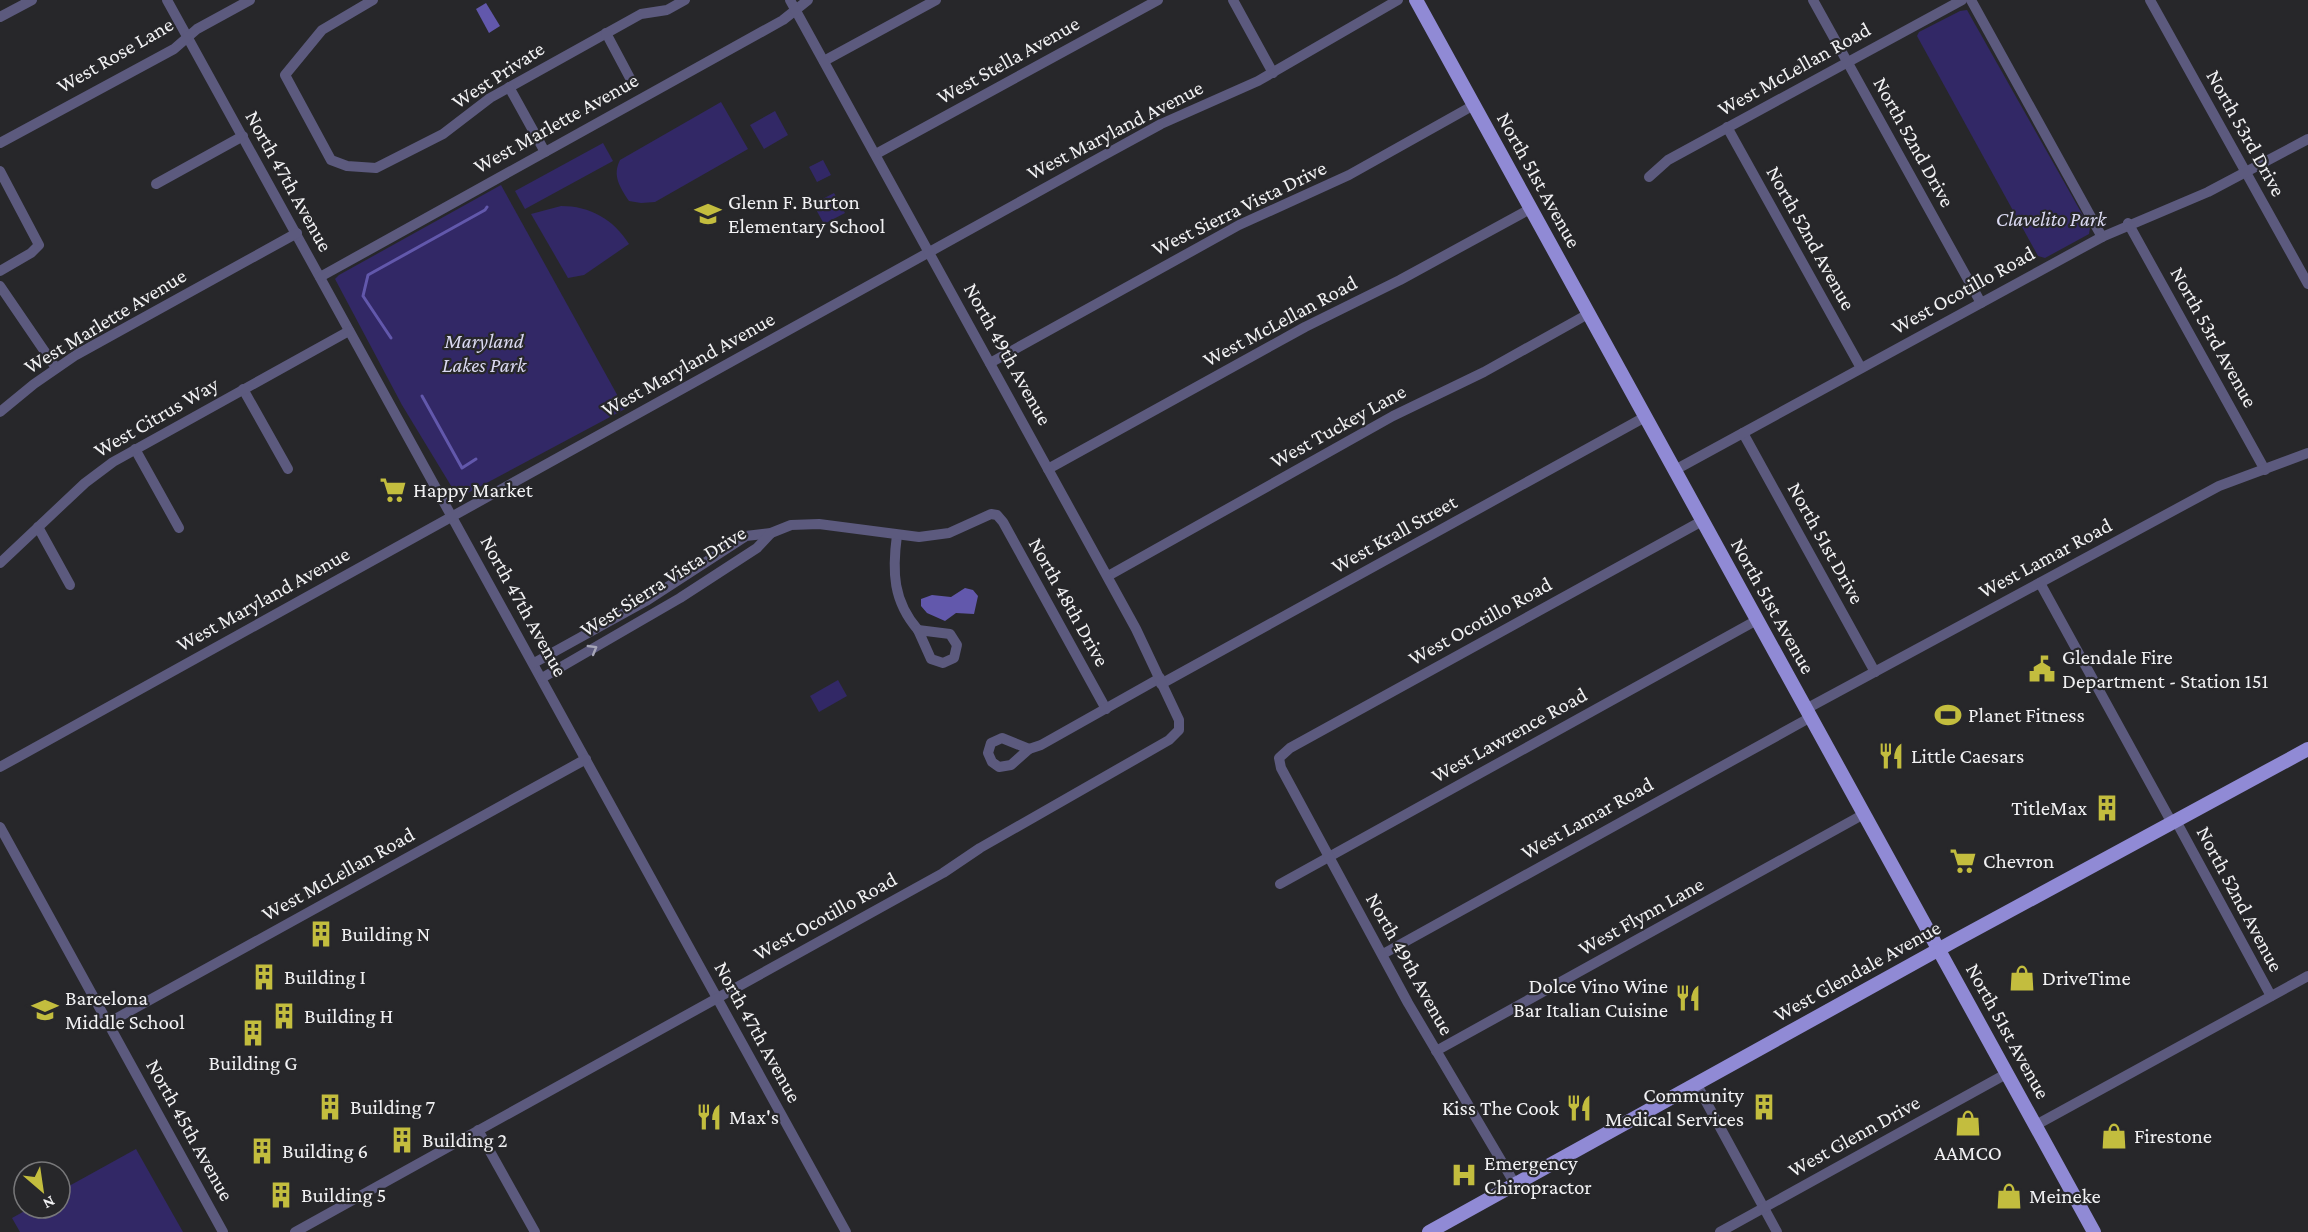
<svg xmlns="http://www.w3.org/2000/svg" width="2308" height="1232" font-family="'Crimson Pro',serif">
  <rect width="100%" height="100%" fill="#27272a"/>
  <g fill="#322866">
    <path d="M 1967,10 L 2090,228 L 2089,234 L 2045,258 L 2038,256 L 1917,36 L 1919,32 L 1960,11 Z"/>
    <path d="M 721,102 L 748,149 L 655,202 L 641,203 L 629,201 C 620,187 612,176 620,160 Z"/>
    <path d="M 775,111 L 788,135 L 764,149 L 750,125 Z"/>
    <path d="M 603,143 L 613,161 L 525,209 L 515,191 Z"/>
    <path d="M 823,160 L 831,175 L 817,182 L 809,167 Z"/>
    <path d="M 501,185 L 625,409 L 464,495 L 456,494 L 402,405 L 335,279 L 339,275 Z"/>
    <path d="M 834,193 L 845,213 L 824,224 L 813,204 Z"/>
    <path d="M 561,206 C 590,206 613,219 629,244 L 584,275 L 568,278 L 531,214 Z"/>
    <path d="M 838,680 L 847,696 L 819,712 L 810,696 Z"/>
    <path d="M 136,1149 L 183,1232 L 20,1232 L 12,1218 L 30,1208 L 60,1208 L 60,1191 Z"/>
  </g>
  <g fill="#6258ac">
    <path d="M 486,3 L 500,26 L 489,33 L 476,9 Z"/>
    <path d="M 965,588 L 973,590 L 978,596 L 974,614 L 956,613 L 945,621 L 927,613 L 921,606 L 921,599 L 932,595 L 951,597 Z"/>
  </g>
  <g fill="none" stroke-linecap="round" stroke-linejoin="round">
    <g stroke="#6258ac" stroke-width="3">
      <path d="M 391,338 L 363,296 L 368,275 L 485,210 L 487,207"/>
      <path d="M 422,396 L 462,468 L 476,459"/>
    </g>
    <g stroke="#5c5a7e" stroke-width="10">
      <path d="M 167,0 L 846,1232"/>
      <path d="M 373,0 L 322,30 L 285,75 L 331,160 L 347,166 L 376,168 L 443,134 L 490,98 L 641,14 L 667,10 L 685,0"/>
      <path d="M 1233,0 L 1273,73"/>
      <path d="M 1813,0 L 1981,303"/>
      <path d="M 1971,0 L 2102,237"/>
      <path d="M 2150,0 L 2308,284"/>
      <path d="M 0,17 L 32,0"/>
      <path d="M 606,33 L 631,80"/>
      <path d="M 824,61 L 936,0"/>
      <path d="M 509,87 L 545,152"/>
      <path d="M 1727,127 L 1861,368"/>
      <path d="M 0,143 L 174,49 L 197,29 L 250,0"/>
      <path d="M 876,154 L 1158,0"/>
      <path d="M 0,171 L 39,245 L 31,253 L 0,271"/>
      <path d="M 1649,177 L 1668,160 L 1962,0"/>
      <path d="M 156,184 L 243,136"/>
      <path d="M 2128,223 L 2265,470"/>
      <path d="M 320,277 L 783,20 L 808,0"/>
      <path d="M 0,286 L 56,368"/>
      <path d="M 990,363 L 1239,225 L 1349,175 L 1474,105"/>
      <path d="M 243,389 L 288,469"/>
      <path d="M 0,412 L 34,384 L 76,355 L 297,233"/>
      <path d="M 1743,433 L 1875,672"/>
      <path d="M 135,449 L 179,528"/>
      <path d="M 1048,469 L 1305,327 L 1400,280 L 1530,209"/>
      <path d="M 1675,470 L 2102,237 L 2208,192 L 2308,139"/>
      <path d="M 38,527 L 70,585"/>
      <path d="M 897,535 C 892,572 893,601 918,630"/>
      <path d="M 0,563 L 85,483 L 113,462 L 349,331"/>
      <path d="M 1108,576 L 1393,416 L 1484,372 L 1588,314"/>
      <path d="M 2040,583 L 2172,823"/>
      <path d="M 918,630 L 950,634 L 957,645 L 954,658 L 943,663 L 931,659 Z"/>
      <path d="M 534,663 L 646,601 L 746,536 L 771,533 L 791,525 L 819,524 L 919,537 L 949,533 L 991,514 L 997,515 L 1003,522 L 1106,709"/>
      <path d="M 542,678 L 680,598 L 757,548 L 771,533"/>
      <path d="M 1161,684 L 1645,417"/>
      <path d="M 1806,709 L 2219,486 L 2308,453"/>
      <path d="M 1002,738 L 1029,749 L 1011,765 L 999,767 L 992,762 L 988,753 L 991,743 Z"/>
      <path d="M 1029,749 L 1041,745 L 1160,678"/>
      <path d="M 0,767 L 1099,158 L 1161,124 L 1258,81 L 1398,0"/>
      <path d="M 2176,821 L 2271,996"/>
      <path d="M 0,827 L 223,1232"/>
      <path d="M 1280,884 L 1757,620"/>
      <path d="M 1383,954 L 1811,717"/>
      <path d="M 108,1023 L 586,759"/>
      <path d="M 1436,1051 L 1864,814"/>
      <path d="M 1697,1085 L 1777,1232"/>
      <path d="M 2036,1125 L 2308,976"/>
      <path d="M 478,1130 L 535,1232"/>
      <path d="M 1515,1184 L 1408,1003 L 1281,768 L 1279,758 L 1290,748 L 1702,521"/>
      <path d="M 295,1232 L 943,873 L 980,848 L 1169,740 L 1179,730 L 1179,720 L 1136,629 L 790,0"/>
      <path d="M 1720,1232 L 2006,1074"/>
    </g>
    <g stroke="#908ad5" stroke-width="14">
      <path d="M 1416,0 L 2094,1232"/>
      <path d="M 1429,1232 L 1954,941 L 2308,749"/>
    </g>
  </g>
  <defs><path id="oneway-chevron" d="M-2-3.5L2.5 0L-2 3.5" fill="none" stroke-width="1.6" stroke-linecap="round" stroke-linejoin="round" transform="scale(1.5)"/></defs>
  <use stroke="#a6a6b8" href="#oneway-chevron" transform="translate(593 649) rotate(-30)"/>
  <defs>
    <g id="school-bare" transform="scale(2.07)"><path d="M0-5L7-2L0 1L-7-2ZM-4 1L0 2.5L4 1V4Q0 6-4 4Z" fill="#c3bd3e" stroke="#27272a" stroke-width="2.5" paint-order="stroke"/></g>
    <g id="supermarket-bare" transform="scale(2.07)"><path d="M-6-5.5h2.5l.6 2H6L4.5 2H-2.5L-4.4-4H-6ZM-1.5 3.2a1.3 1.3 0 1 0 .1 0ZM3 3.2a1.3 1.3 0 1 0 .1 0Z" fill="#c3bd3e" stroke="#27272a" stroke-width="2.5" paint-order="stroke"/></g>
    <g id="civic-bare" transform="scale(2.07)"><path d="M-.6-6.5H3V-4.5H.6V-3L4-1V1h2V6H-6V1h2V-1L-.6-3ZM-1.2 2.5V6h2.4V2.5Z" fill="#c3bd3e" stroke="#27272a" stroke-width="2.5" paint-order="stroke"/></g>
    <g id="stadium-bare" transform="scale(2.07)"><path d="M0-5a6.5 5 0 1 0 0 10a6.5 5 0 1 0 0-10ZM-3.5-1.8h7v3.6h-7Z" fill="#c3bd3e" stroke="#27272a" stroke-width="2.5" paint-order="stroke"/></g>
    <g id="restaurant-bare" transform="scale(2.07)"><path d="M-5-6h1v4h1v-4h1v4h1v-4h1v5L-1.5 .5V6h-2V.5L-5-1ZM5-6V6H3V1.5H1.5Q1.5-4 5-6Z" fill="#c3bd3e" stroke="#27272a" stroke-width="2.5" paint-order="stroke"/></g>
    <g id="building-bare" transform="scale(2.07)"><path d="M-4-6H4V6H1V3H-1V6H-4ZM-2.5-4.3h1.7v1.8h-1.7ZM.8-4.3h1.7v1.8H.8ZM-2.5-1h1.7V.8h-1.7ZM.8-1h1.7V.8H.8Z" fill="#c3bd3e" stroke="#27272a" stroke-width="2.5" paint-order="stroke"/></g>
    <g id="shop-bare" transform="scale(2.07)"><path d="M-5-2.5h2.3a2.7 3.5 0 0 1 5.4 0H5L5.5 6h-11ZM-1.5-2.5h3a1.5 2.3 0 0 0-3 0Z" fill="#c3bd3e" stroke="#27272a" stroke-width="2.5" paint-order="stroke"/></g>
    <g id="hospital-bare" transform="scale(2.07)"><path d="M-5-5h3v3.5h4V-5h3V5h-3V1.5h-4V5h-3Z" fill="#c3bd3e" stroke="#27272a" stroke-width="2.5" paint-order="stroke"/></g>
  </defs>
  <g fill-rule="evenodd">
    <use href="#school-bare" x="708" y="214"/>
    <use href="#supermarket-bare" x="393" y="490"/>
    <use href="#civic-bare" x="2042" y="669"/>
    <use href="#stadium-bare" x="1948" y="715"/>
    <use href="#restaurant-bare" x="1891" y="756"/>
    <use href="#building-bare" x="2107" y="808"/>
    <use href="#supermarket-bare" x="1963" y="861"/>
    <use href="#building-bare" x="321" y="934"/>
    <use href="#building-bare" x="264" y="977"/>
    <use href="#shop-bare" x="2022" y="978"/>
    <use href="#restaurant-bare" x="1688" y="998"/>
    <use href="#school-bare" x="45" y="1010"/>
    <use href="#building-bare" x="284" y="1016"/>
    <use href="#building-bare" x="253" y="1033"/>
    <use href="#building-bare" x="330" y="1107"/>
    <use href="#building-bare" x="1764" y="1107"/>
    <use href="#restaurant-bare" x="1579" y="1108"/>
    <use href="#restaurant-bare" x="709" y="1117"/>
    <use href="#shop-bare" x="1968" y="1123"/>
    <use href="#shop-bare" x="2114" y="1136"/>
    <use href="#building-bare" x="402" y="1140"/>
    <use href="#building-bare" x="262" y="1151"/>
    <use href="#hospital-bare" x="1464" y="1175"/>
    <use href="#building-bare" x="281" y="1195"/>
    <use href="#shop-bare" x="2009" y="1196"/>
  </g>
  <g text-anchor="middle" stroke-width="4.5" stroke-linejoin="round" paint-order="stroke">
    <g font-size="21" fill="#f1f1f3" stroke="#27272a">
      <text transform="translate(115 55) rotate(-30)" y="7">West Rose Lane</text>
      <text transform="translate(1008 60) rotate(-29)" y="7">West Stella Avenue</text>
      <text transform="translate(1794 69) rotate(-29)" y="7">West McLellan Road</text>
      <text transform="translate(498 75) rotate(-33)" y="7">West Private</text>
      <text transform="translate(556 123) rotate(-29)" y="7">West Marlette Avenue</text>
      <text transform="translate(1115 130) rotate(-27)" y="7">West Maryland Avenue</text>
      <text transform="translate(2246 133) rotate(61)" y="7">North 53rd Drive</text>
      <text transform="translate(1914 142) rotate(61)" y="7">North 52nd Drive</text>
      <text transform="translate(1539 180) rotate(61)" y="7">North 51st Avenue</text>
      <text transform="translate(289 181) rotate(61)" y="7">North 47th Avenue</text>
      <text transform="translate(1239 208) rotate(-26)" y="7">West Sierra Vista Drive</text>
      <text transform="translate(1811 238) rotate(61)" y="7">North 52nd Avenue</text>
      <text transform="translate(1963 290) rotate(-29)" y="7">West Ocotillo Road</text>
      <text transform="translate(105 321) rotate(-31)" y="7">West Marlette Avenue</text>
      <text transform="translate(1280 321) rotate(-28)" y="7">West McLellan Road</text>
      <text transform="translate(2214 337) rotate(61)" y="7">North 53rd Avenue</text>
      <text transform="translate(1008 354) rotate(61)" y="7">North 49th Avenue</text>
      <text transform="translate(688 364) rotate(-29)" y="7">West Maryland Avenue</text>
      <text transform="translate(156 417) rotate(-30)" y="7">West Citrus Way</text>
      <text transform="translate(1338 426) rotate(-29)" y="7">West Tuckey Lane</text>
      <text transform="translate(1394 534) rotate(-29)" y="7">West Krall Street</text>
      <text transform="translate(1826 543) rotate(61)" y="7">North 51st Drive</text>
      <text transform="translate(2045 558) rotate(-28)" y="7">West Lamar Road</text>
      <text transform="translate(663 581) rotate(-32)" y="7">West Sierra Vista Drive</text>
      <text transform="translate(263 599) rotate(-29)" y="7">West Maryland Avenue</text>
      <text transform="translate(1069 602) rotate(61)" y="7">North 48th Drive</text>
      <text transform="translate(524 606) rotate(61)" y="7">North 47th Avenue</text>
      <text transform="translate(1773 606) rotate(61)" y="7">North 51st Avenue</text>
      <text transform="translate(1480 621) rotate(-29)" y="7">West Ocotillo Road</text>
      <text transform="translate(1509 735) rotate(-29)" y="7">West Lawrence Road</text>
      <text transform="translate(1587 818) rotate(-29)" y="7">West Lamar Road</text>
      <text transform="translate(338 874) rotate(-29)" y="7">West McLellan Road</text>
      <text transform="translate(2240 899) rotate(62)" y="7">North 52nd Avenue</text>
      <text transform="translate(825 916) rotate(-29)" y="7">West Ocotillo Road</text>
      <text transform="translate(1641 916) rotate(-29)" y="7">West Flynn Lane</text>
      <text transform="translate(1410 964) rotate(61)" y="7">North 49th Avenue</text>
      <text transform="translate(1857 971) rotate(-29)" y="7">West Glendale Avenue</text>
      <text transform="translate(2008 1031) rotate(61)" y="7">North 51st Avenue</text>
      <text transform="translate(758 1032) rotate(61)" y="7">North 47th Avenue</text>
      <text transform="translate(190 1130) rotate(61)" y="7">North 45th Avenue</text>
      <text transform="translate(1854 1136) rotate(-29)" y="7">West Glenn Drive</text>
    </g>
    <g font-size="21" fill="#f1f1f3" stroke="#27272a" text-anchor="start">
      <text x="728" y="209">Glenn F. Burton<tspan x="728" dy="24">Elementary School</tspan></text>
      <text x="413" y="497">Happy Market</text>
      <text x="2062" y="664">Glendale Fire<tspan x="2062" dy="24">Department - Station 151</tspan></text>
      <text x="1968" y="722">Planet Fitness</text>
      <text x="1911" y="763">Little Caesars</text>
      <text x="2087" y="815" text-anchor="end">TitleMax</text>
      <text x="1983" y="868">Chevron</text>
      <text x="341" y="941">Building N</text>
      <text x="284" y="984">Building I</text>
      <text x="2042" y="985">DriveTime</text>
      <text x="1668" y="993" text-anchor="end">Dolce Vino Wine<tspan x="1668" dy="24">Bar Italian Cuisine</tspan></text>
      <text x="65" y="1005">Barcelona<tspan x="65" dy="24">Middle School</tspan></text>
      <text x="304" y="1023">Building H</text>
      <text x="253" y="1070" text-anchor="middle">Building G</text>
      <text x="1744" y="1102" text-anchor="end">Community<tspan x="1744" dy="24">Medical Services</tspan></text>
      <text x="350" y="1114">Building 7</text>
      <text x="1559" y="1115" text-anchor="end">Kiss The Cook</text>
      <text x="729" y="1124">Max's</text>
      <text x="2134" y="1143">Firestone</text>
      <text x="422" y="1147">Building 2</text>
      <text x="282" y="1158">Building 6</text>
      <text x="1968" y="1160" text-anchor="middle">AAMCO</text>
      <text x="1484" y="1170">Emergency<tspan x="1484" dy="24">Chiropractor</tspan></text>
      <text x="301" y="1202">Building 5</text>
      <text x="2029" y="1203">Meineke</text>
    </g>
    <g font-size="21" font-style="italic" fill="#dad9f1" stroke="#27272a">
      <text x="2051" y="226">Clavelito Park</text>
      <text x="484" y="348">Maryland<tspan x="484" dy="24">Lakes Park</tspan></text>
    </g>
  </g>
  <g transform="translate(42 1190) rotate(151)"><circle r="28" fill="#27272a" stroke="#78787a" stroke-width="1.5"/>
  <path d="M0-4.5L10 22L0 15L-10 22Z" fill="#c3bd3e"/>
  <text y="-9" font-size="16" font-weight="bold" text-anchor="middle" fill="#f1f1f3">N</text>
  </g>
</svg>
